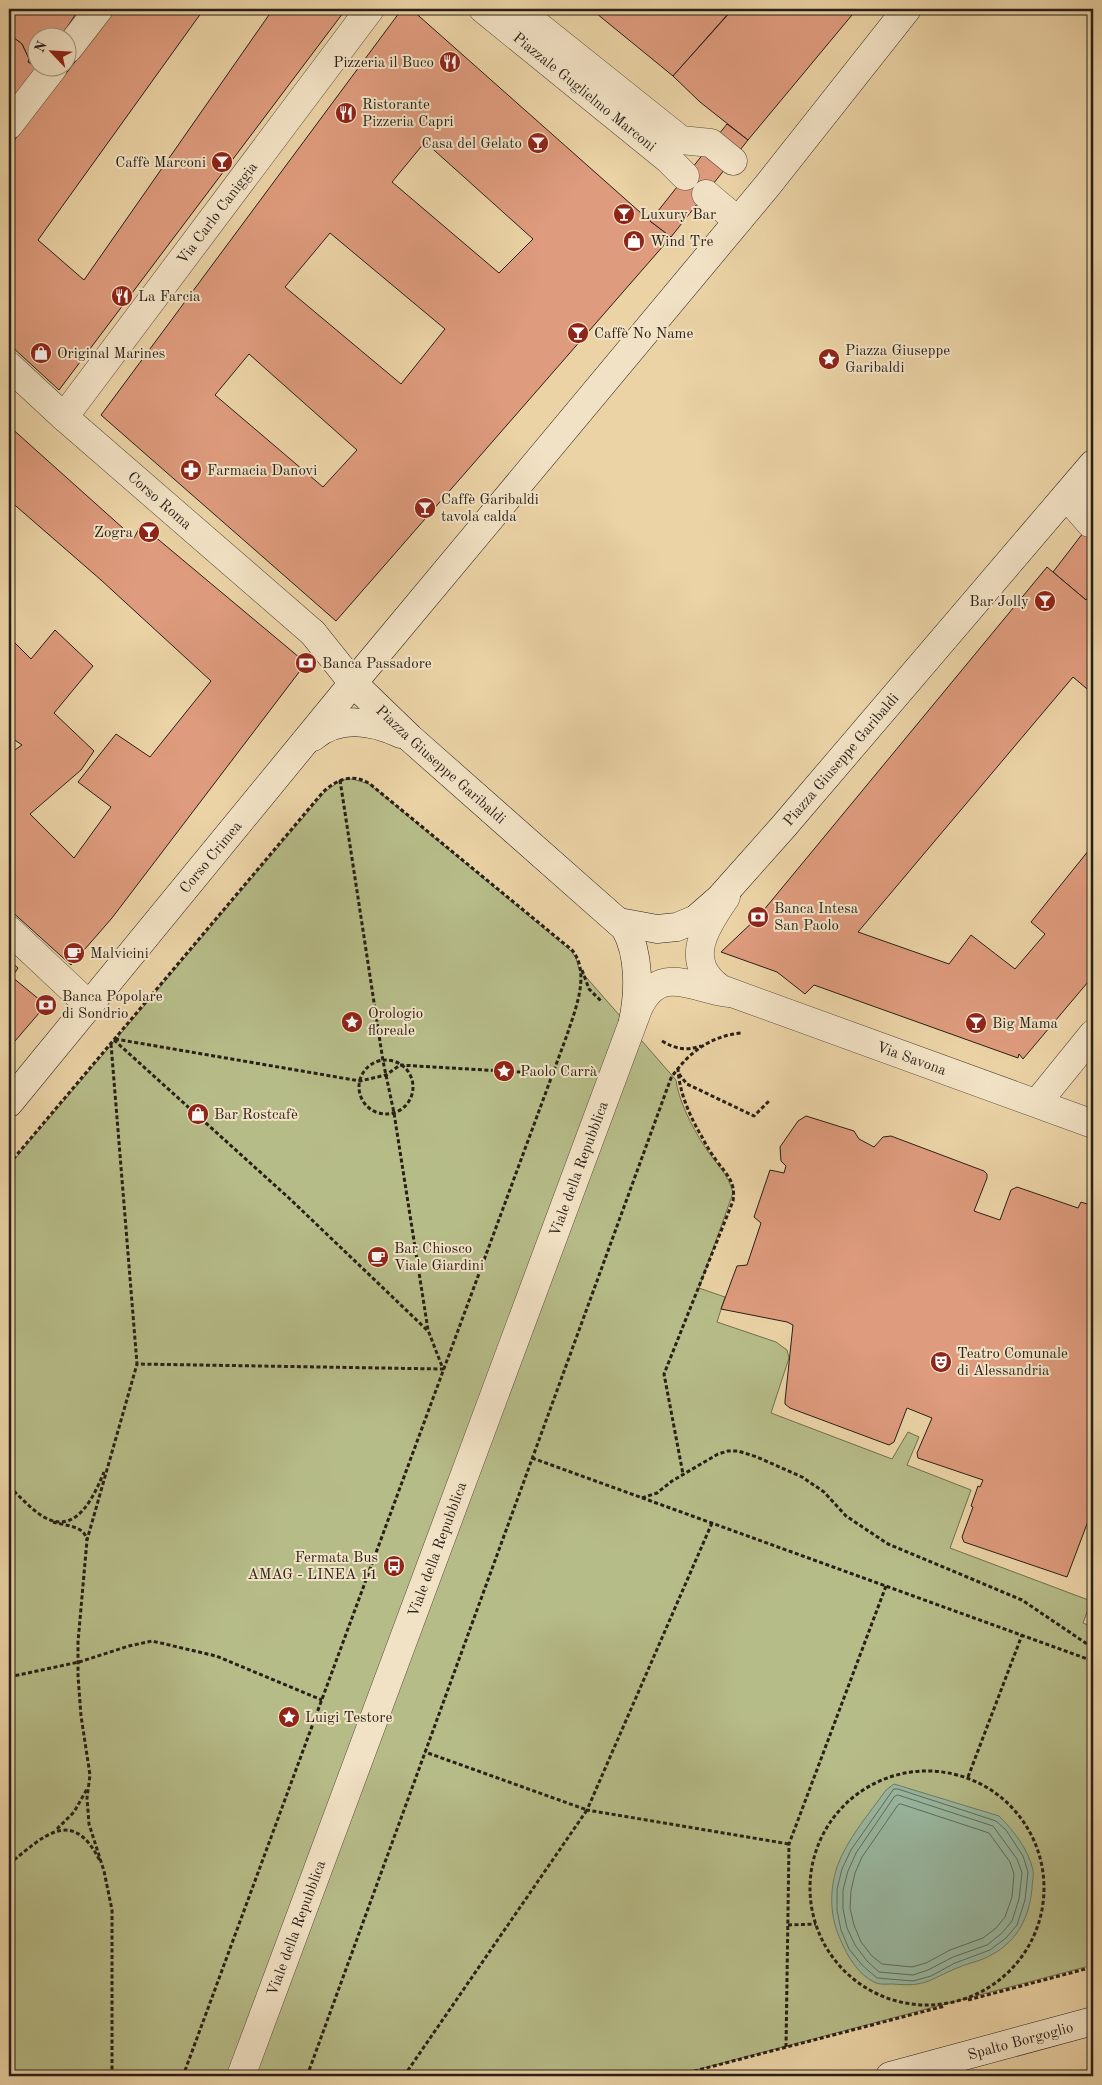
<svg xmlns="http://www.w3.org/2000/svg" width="1102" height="2085" font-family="'Old Standard TT',serif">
  <rect width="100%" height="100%" fill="#ebd3a6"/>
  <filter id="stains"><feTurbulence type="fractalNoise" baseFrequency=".004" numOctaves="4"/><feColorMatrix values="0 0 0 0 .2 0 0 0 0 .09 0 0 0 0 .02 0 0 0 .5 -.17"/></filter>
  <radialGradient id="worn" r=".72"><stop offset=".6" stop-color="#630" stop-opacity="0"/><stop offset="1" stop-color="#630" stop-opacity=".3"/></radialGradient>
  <path fill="#b6bc88" stroke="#6f6e50" d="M 352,779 L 369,784 L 571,951 L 576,958 L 579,969 L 676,1080 C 678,1099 692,1127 703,1144 C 713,1161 729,1174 733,1193 L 699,1288 L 725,1297 L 717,1322 L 776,1342 L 787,1350 L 789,1358 L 771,1413 L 892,1459 L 908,1432 L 919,1437 L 907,1465 L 971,1490 L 950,1548 L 1091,1601 L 1083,1623 L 1093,1627 L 1093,1965 L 673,2076 L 9,2076 L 9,1166 L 325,792 L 341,780 Z"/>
  <path fill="#99b9a2" stroke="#6c7b6a" d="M 894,1784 L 999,1816 C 1014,1831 1028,1849 1033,1870 C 1034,1876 1032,1883 1032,1889 C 1029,1917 1018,1940 993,1954 C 982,1961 968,1963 957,1968 C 928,1980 927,1987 893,1984 C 887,1984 879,1985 874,1982 C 859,1975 847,1956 841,1941 C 830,1918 829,1892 837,1867 C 847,1839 869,1814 886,1790 Z"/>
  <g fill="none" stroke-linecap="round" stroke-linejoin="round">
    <g stroke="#606c5c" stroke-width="1">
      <path d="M 894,1789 L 898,1789 L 996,1821 L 1006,1830 L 1023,1856 L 1028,1872 L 1025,1900 L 1017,1925 L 1006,1938 L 990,1950 L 955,1963 L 931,1976 L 913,1981 L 877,1978 L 862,1965 L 849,1949 L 841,1930 L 837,1910 L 837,1889 L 842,1869 L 851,1850 Z"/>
      <path d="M 898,1795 L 993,1826 L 1017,1859 L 1022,1873 L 1019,1899 L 1012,1921 L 1001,1934 L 987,1945 L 953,1957 L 928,1970 L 913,1975 L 879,1972 L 867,1961 L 855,1945 L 847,1928 L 843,1909 L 843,1890 L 848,1871 L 856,1853 L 894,1797 Z"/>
      <path d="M 901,1804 L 989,1833 L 1010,1862 L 1014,1874 L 1012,1897 L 1005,1917 L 996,1928 L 983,1938 L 950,1950 L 926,1963 L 912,1967 L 882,1964 L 872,1956 L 861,1942 L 854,1925 L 850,1908 L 851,1891 L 855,1873 L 862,1857 L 898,1805 Z"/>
    </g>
  </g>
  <g fill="#de9b7d" stroke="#281f17" fill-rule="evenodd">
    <path d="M 9,9 L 79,9 L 60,38 L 38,38 L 38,68 L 39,69 L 28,62 L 29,59 L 22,44 L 13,37 L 9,36 L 12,28 L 9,26 Z"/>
    <path d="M 116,9 L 204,9 L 38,240 L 84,280 L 271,12 L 267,9 L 346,9 L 59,390 L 9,344 L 9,147 Z"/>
    <path d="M 402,9 L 411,9 L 650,221 L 671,237 L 336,621 L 101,415 ZM 425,142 L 533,239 L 499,273 L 392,182 ZM 330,233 L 445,329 L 401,384 L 285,287 ZM 249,354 L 357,450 L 323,487 L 215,395 Z"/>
    <path d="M 591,9 L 720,9 L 727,15 L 673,76 Z"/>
    <path d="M 733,9 L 857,9 L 748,140 L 700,102 L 673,76 Z"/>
    <path d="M 9,36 L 13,37 L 22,44 L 29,59 L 28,62 L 39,69 L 9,113 Z"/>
    <path d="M 727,124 L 748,140 L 671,237 L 650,221 Z"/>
    <path d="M 9,426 L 134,538 L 141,525 L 306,663 L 112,918 L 71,965 L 9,909 L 9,754 L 22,745 L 9,736 L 9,637 L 31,659 L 55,630 L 93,666 L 54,713 L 94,751 L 81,770 L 30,814 L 74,858 L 111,807 L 78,782 L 116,734 L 150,757 L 211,681 L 101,580 L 9,500 Z"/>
    <path d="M 1093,520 L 1093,592 L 1086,600 L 1053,572 Z"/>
    <path d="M 1047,567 L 1086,600 L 1093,592 L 1093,694 L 1073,677 L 858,932 L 949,964 L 971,935 L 1015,969 L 1045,934 L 1031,922 L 1093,845 L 1093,976 L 1023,1059 L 1019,1054 L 1018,1058 L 814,985 L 805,994 L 777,972 L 721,952 L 758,917 Z"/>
    <path d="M 9,960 L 18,968 L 12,977 L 46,1005 L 9,1048 Z"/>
    <path d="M 806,1116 L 854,1131 L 859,1139 L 874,1147 L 883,1137 L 891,1136 L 984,1171 L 987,1174 L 987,1178 L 974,1211 L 1000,1220 L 1011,1190 L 1017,1187 L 1078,1208 L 1081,1202 L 1093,1206 L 1093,1508 L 1067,1577 L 964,1542 L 962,1537 L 973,1507 L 971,1506 L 978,1486 L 980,1487 L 983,1480 L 918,1458 L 917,1453 L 932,1418 L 907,1408 L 894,1442 L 889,1445 L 790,1408 L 785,1404 L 785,1401 L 793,1325 L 787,1322 L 721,1309 L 737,1266 L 747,1265 L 761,1223 L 754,1217 L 770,1170 L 784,1173 L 786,1166 L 781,1161 L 780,1147 L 798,1121 Z"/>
  </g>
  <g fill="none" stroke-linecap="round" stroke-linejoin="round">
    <g stroke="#594c3b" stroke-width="29">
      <g id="street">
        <path id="s1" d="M 483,9 L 669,160 L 685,176"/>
        <path d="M 517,9 L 681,140 L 711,143 L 733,161"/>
        <path d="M 68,49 L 99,9"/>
        <path d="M 9,125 L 53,68"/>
        <path d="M 706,194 L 738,221"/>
        <path id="s2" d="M 9,366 L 64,417 L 313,633"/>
        <path id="s3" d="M 64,417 L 370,9"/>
        <path d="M 1090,523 L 1077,508 L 1080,495 L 1093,473"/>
        <path id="s4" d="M 726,897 C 705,927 682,962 721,989 L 1093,1124"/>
        <path d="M 9,930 L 90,1006"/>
        <path d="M 1037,1103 L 1093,1034"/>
        <path id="s5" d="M 241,2076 L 638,1009 C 659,963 691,988 728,993"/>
      </g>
    </g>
    <g stroke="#281f17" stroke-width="29">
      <g id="secondary">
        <path id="s6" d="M 313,633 L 353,683 L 410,738 L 625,928 C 640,954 639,993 633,1021"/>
        <path d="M 313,737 C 339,715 373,721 401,734"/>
        <path id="s7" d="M 619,922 L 657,929 L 677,927 L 696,919 L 720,898 L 784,826 L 1093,464"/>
        <path id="s8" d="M 9,1103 L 353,683 L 767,186 L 907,9"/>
        <path id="s9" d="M 890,2076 L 1093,2021"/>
      </g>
    </g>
    <g stroke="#281f17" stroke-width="3" stroke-dasharray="4 2.5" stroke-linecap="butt">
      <path d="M 582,970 L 589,989 L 602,1002"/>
      <path d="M 115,1039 L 360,1081 L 386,1075 L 400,1065 L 553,1074"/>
      <path d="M 114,1040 L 290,1199 L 427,1330"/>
      <path d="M 662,1041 C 675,1049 686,1051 701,1046"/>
      <path d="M 111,1044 L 137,1364 L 443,1369 L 428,1330 L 394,1113 L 383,1061 L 340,780"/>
      <circle cx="386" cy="1087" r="27"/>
      <path d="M 678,1068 C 679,1092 690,1117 702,1137 C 706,1145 711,1153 716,1160 C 727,1175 736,1182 733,1201 L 664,1374 L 683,1474"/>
      <path d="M 679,1074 L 687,1084 L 754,1116 L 770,1100"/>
      <path d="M 9,1164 L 323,792 C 337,779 353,773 370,784 L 572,950 C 591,973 575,1010 567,1035 L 183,2076"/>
      <path d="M 532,1458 L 1093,1661"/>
      <path d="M 9,1487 C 21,1497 34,1513 48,1519 C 78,1533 95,1494 104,1472"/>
      <path d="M 642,1498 L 657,1493 L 672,1481 L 718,1454 L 728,1451 L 738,1451 L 757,1457 L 802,1477 L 824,1492 L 846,1516 L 888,1544 L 1022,1600 L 1093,1648"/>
      <path d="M 53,1522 C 65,1526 84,1525 87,1540"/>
      <path d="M 712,1523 L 587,1810 L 789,1844"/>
      <path d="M 9,1677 L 79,1662 L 129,1646 L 152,1641 L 216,1656 L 322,1700"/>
      <circle cx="927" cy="1888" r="117"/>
      <path d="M 968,1777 L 1022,1635"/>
      <path d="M 57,1829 L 74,1812 L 87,1789"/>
      <path d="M 9,1864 C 43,1837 72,1805 100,1861"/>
      <path d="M 788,1925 L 816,1924"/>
      <path d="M 968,2000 L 1093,1967"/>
      <path d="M 786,2047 L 789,1844 L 886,1586"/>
      <path d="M 112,2076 L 112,1910 L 104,1871 L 89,1824 L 87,1798 L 90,1775 L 81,1716 L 78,1676 L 78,1642 L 87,1540 L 137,1364"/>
      <path d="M 307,2076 L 671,1078 C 688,1053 710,1036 741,1033"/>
      <path d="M 404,2076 L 587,1810 L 425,1752"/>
      <path d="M 675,2076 L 945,2006"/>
    </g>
    <use href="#street" stroke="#f2e2c5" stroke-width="28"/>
    <use href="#secondary" stroke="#f2e2c5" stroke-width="28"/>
  </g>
  <defs>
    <g id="restaurant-disc" transform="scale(1.125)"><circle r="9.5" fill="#8f2418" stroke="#f2e2c5"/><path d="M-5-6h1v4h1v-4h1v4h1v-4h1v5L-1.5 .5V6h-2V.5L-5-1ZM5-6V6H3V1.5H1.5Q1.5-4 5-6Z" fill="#fff"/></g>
    <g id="bar-disc" transform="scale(1.125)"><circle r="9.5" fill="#8f2418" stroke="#f2e2c5"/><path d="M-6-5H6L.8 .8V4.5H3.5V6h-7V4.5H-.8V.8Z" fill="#fff"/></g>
    <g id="shop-disc" transform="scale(1.125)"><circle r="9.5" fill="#8f2418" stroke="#f2e2c5"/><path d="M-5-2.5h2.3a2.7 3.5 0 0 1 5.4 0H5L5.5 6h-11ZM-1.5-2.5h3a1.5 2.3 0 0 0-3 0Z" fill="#fff"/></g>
    <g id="sight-disc" transform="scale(1.125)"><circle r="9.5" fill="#8f2418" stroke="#f2e2c5"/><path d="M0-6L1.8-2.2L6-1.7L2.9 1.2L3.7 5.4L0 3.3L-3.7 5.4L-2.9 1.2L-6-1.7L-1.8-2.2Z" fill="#fff"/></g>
    <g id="pharmacy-disc" transform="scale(1.125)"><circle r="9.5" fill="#8f2418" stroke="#f2e2c5"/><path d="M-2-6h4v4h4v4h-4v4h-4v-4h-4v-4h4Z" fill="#fff"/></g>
    <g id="bank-disc" transform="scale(1.125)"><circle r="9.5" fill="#8f2418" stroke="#f2e2c5"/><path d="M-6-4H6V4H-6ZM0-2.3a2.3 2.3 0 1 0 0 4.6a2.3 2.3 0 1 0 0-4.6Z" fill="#fff"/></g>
    <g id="cafe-disc" transform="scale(1.125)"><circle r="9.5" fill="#8f2418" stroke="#f2e2c5"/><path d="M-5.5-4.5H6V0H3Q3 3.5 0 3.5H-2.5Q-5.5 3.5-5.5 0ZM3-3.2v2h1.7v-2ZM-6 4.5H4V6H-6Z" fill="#fff"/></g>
    <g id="theatre-disc" transform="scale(1.125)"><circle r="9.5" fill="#8f2418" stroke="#f2e2c5"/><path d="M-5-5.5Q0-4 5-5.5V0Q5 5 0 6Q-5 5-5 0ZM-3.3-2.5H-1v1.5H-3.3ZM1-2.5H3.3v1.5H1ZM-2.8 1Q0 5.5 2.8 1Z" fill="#fff"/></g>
    <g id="bus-disc" transform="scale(1.125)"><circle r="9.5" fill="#8f2418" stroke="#f2e2c5"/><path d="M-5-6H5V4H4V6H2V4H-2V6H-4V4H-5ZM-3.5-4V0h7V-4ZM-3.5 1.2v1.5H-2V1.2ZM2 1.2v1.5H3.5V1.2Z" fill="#fff"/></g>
  </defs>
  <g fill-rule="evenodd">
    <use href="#restaurant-disc" x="450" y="62"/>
    <use href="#restaurant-disc" x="346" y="113"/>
    <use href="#bar-disc" x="538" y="143"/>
    <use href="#bar-disc" x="222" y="162"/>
    <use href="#bar-disc" x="624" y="214"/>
    <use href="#shop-disc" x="634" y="241"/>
    <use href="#restaurant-disc" x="122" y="296"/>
    <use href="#bar-disc" x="578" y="333"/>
    <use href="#shop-disc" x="41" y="353"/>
    <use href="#sight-disc" x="829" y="359"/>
    <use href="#pharmacy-disc" x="191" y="470"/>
    <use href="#bar-disc" x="425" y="508"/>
    <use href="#bar-disc" x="149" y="532"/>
    <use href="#bar-disc" x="1045" y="601"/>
    <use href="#bank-disc" x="306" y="663"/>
    <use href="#bank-disc" x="758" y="917"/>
    <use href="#cafe-disc" x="74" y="953"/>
    <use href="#bank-disc" x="46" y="1005"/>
    <use href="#sight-disc" x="352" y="1022"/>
    <use href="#bar-disc" x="976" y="1023"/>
    <use href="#sight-disc" x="504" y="1071"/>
    <use href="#shop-disc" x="198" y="1114"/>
    <use href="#cafe-disc" x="378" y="1257"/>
    <use href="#theatre-disc" x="941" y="1362"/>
    <use href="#bus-disc" x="394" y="1566"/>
    <use href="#sight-disc" x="289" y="1717"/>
  </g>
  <g text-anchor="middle" stroke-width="4" stroke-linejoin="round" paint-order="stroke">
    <g font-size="15" fill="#281f17" stroke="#f2e2c5" text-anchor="start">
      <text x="434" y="67" text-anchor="end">Pizzeria il Buco</text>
      <text x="362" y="109">Ristorante<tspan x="362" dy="17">Pizzeria Capri</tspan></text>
      <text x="522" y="148" text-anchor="end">Casa del Gelato</text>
      <text x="206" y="167" text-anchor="end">Caffè Marconi</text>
      <text x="640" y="219">Luxury Bar</text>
      <text x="650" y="246">Wind Tre</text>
      <text x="138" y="301">La Farcia</text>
      <text x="594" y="338">Caffè No Name</text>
      <text x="845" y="355">Piazza Giuseppe<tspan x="845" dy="17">Garibaldi</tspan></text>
      <text x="57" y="358">Original Marines</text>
      <text x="207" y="475">Farmacia Danovi</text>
      <text x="441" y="504">Caffè Garibaldi<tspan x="441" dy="17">tavola calda</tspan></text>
      <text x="133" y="537" text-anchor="end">Zogra</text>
      <text x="1029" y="606" text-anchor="end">Bar Jolly</text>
      <text x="322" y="668">Banca Passadore</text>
      <text x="774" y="913">Banca Intesa<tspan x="774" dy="17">San Paolo</tspan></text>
      <text x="90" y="958">Malvicini</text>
      <text x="62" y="1001">Banca Popolare<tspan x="62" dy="17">di Sondrio</tspan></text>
      <text x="368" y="1018">Orologio<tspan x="368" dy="17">floreale</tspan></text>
      <text x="992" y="1028">Big Mama</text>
      <text x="520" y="1076">Paolo Carrà</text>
      <text x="214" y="1119">Bar Rostcafè</text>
      <text x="394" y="1253">Bar Chiosco<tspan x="394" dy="17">Viale Giardini</tspan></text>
      <text x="957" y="1358">Teatro Comunale<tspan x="957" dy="17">di Alessandria</tspan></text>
      <text x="378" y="1562" text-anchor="end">Fermata Bus<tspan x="378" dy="17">AMAG - LINEA 11</tspan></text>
      <text x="305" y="1722">Luigi Testore</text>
    </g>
    <g font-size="15" fill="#281f17" stroke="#f2e2c5">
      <text dy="5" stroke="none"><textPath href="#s1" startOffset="131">Piazzale Guglielmo Marconi</textPath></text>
      <text dy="5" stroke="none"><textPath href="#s3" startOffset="255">Via Carlo Caniggia</textPath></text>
      <text dy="5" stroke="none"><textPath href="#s2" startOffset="202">Corso Roma</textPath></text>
      <text dy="5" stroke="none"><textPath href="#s7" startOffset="295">Piazza Giuseppe Garibaldi</textPath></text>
      <text dy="5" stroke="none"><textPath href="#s6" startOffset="184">Piazza Giuseppe Garibaldi</textPath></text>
      <text dy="5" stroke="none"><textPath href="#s8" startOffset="318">Corso Crimea</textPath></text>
      <text dy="5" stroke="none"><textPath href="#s4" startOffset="309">Via Savona</textPath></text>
      <text dy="5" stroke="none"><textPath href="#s5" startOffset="968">Viale della Repubblica</textPath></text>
      <text dy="5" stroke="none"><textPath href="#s5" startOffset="562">Viale della Repubblica</textPath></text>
      <text dy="5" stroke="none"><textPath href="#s5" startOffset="158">Viale della Repubblica</textPath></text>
      <text dy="5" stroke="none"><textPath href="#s9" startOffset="135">Spalto Borgoglio</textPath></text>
    </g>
  </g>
  <rect width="1102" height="2085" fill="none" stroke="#ebd3a6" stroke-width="30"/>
  <rect x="10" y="10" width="1082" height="2065" fill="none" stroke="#281f17" stroke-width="2.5"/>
  <rect x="15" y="15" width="1072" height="2055" fill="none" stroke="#281f17"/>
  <g transform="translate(52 52) rotate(295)"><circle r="24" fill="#f2e2c5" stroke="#a1947f"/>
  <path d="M0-4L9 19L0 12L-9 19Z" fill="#8f2418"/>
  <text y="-8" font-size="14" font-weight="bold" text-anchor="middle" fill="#281f17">N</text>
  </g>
  <rect width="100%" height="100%" filter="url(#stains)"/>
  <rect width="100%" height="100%" fill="url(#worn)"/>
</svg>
